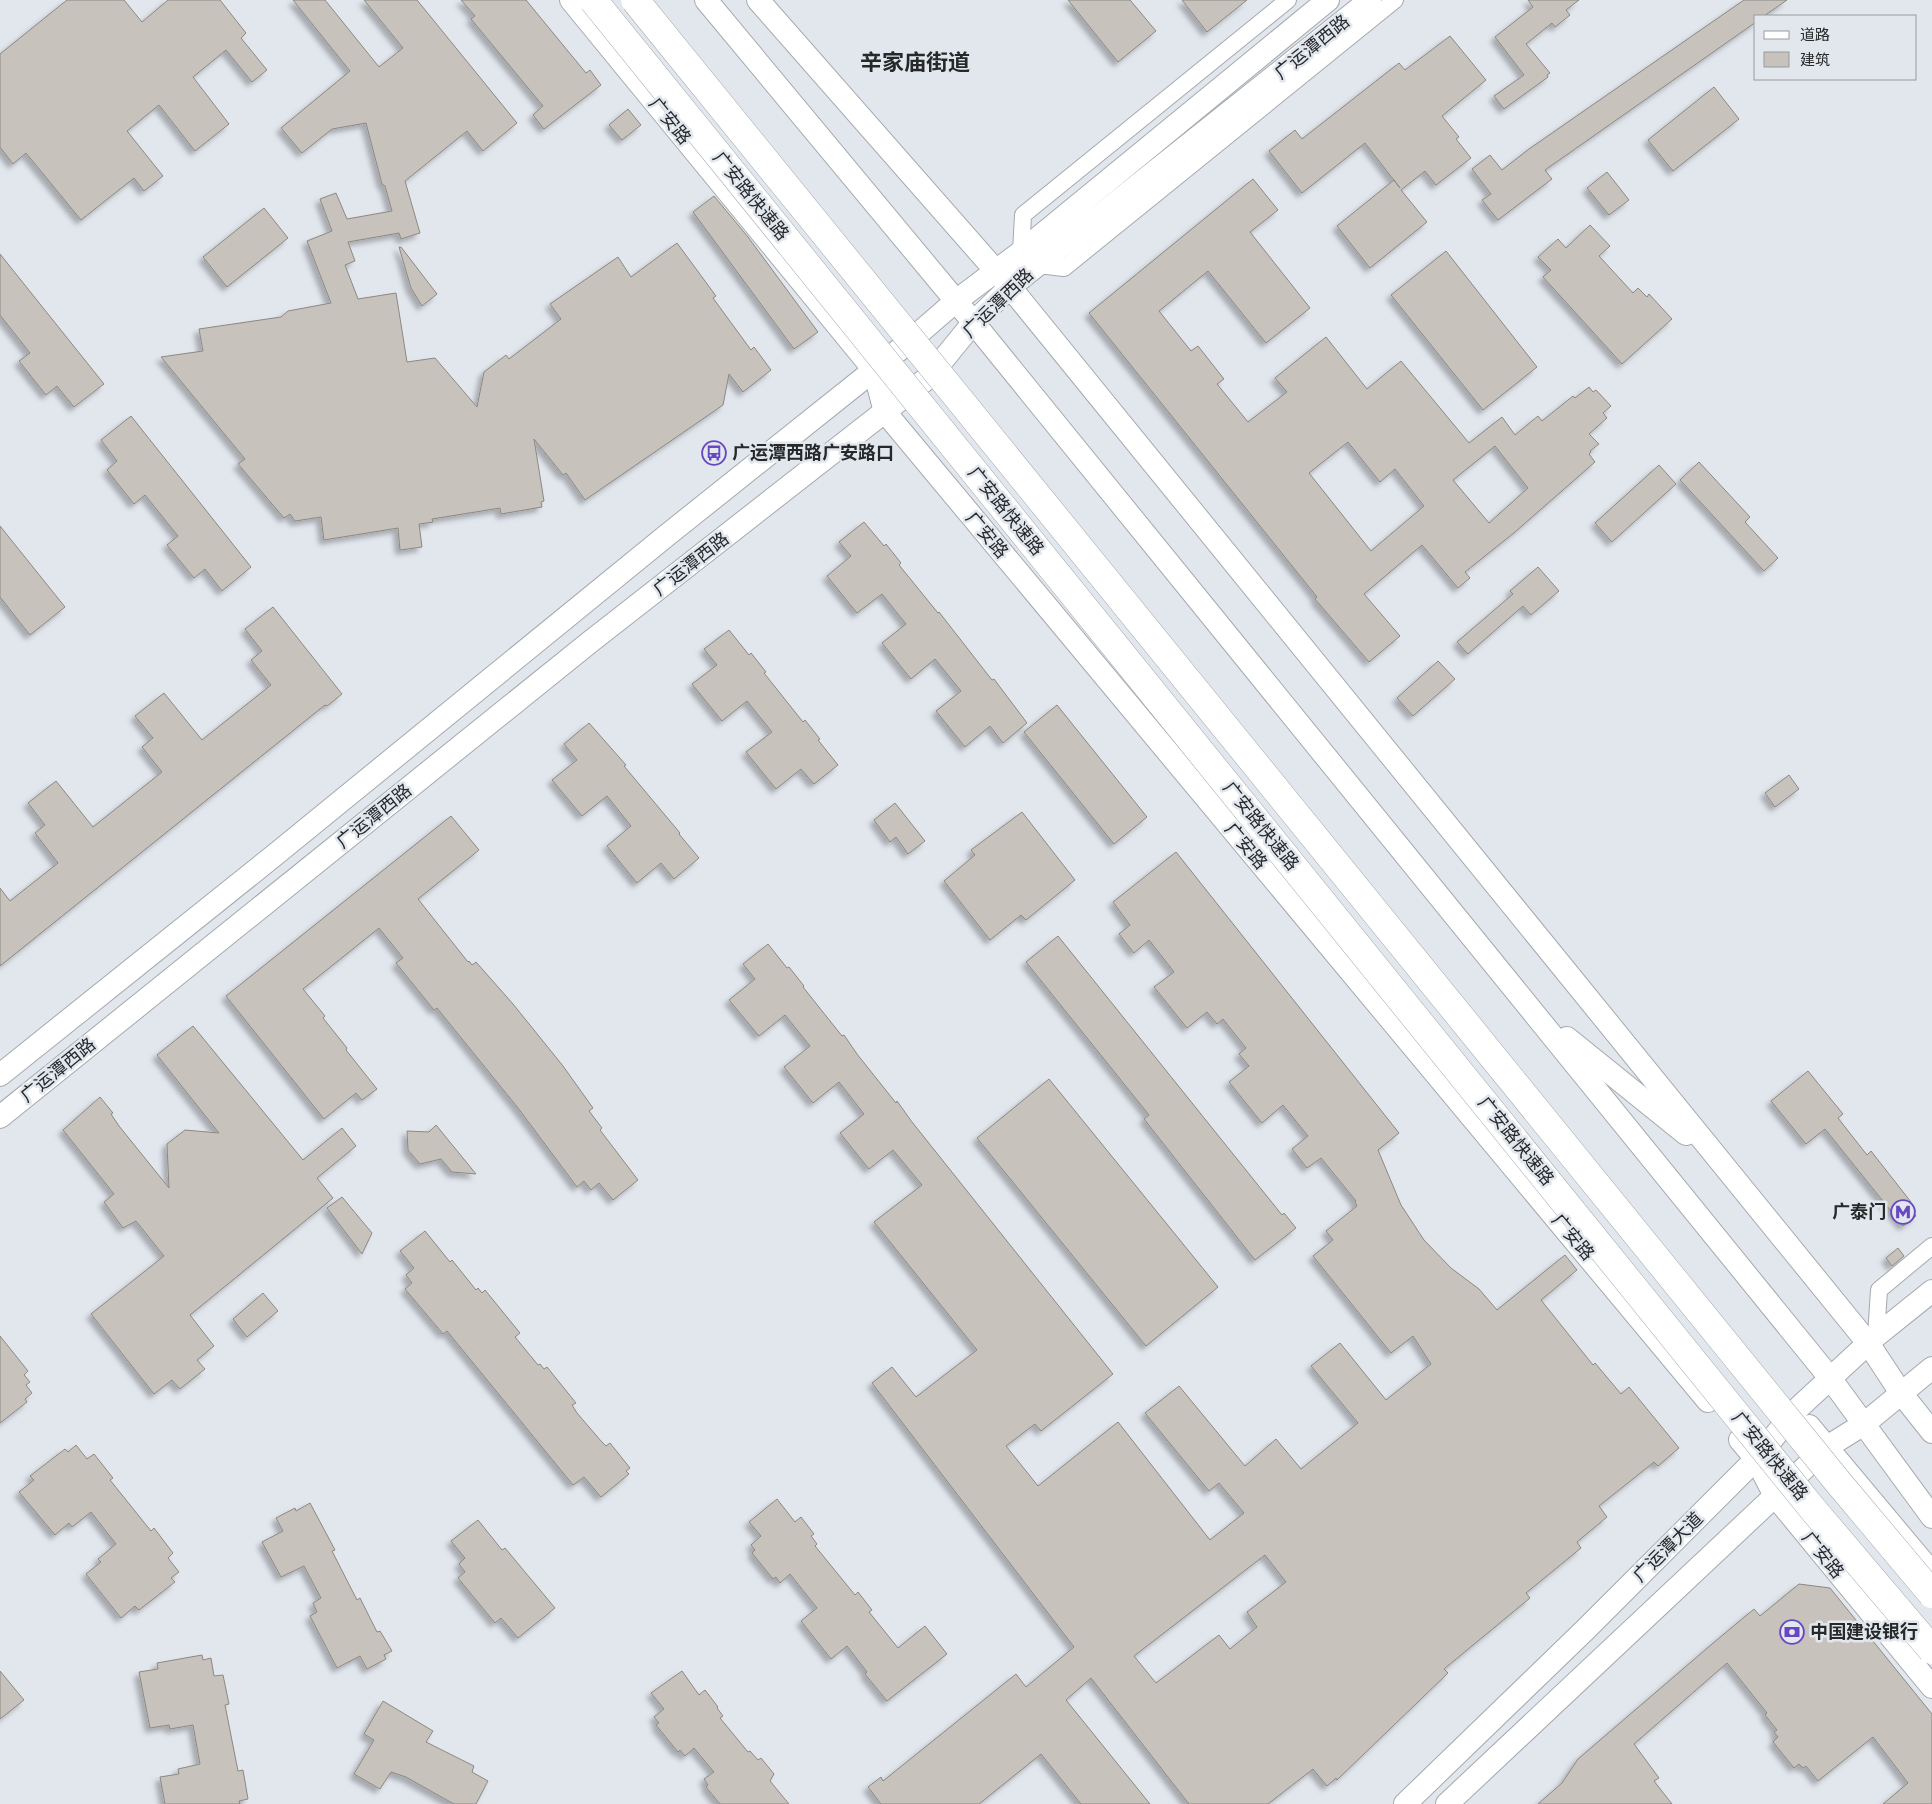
<svg xmlns="http://www.w3.org/2000/svg" width="1932" height="1804" font-family="'Source Serif 4','Noto Sans SC',serif">
  <defs>
    <filter id="shadow"><feDropShadow dx="-4.5" dy="4.5" stdDeviation="2.5" flood-color="#0004"/></filter>
  </defs>
  <rect width="100%" height="100%" fill="#e2e7ee"/>
  <g fill="#c7c2bc" stroke="#8c8882" fill-rule="evenodd" filter="url(#shadow)">
    <path d="M 67,0 L 124,0 L 142,22 L 168,0 L 220,0 L 246,33 L 241,38 L 267,70 L 252,82 L 226,50 L 193,77 L 229,124 L 195,151 L 159,105 L 127,131 L 163,176 L 144,191 L 134,178 L 81,220 L 26,153 L 13,164 L 0,147 L 0,54 Z"/>
    <path d="M 293,0 L 325,0 L 379,67 L 403,48 L 364,0 L 417,0 L 517,123 L 483,151 L 467,131 L 405,181 L 420,233 L 401,239 L 399,233 L 348,242 L 355,261 L 345,265 L 358,299 L 396,293 L 407,362 L 435,358 L 477,407 L 484,372 L 506,355 L 509,359 L 561,319 L 550,304 L 618,257 L 631,277 L 677,243 L 716,296 L 713,298 L 751,350 L 754,347 L 771,370 L 743,392 L 729,374 L 723,405 L 585,500 L 566,473 L 563,475 L 534,439 L 544,501 L 541,502 L 542,507 L 501,514 L 500,508 L 432,519 L 433,522 L 419,524 L 422,547 L 400,550 L 398,528 L 324,540 L 321,517 L 295,521 L 290,514 L 284,518 L 238,464 L 245,459 L 161,357 L 203,351 L 199,329 L 281,317 L 288,311 L 331,303 L 307,241 L 332,231 L 320,199 L 336,193 L 347,219 L 392,211 L 385,186 L 382,184 L 366,123 L 332,129 L 302,153 L 281,128 L 350,71 Z"/>
    <path d="M 461,0 L 526,0 L 586,73 L 590,70 L 601,85 L 544,129 L 533,115 L 543,106 L 471,19 L 475,16 Z"/>
    <path d="M 1068,0 L 1130,0 L 1156,31 L 1118,62 Z"/>
    <path d="M 1182,0 L 1247,0 L 1207,32 Z"/>
    <path d="M 1528,0 L 1579,0 L 1566,10 L 1570,15 L 1555,27 L 1552,23 L 1526,44 L 1550,73 L 1547,75 L 1548,77 L 1504,109 L 1494,96 L 1524,75 L 1495,37 L 1533,7 Z"/>
    <path d="M 1744,0 L 1787,0 L 1764,16 L 1756,16 L 1756,22 L 1545,170 L 1552,179 L 1498,220 L 1482,200 L 1491,194 L 1472,169 L 1490,155 L 1502,170 L 1529,149 Z"/>
    <path d="M 1450,36 L 1486,80 L 1442,116 L 1459,137 L 1456,139 L 1471,158 L 1436,185 L 1425,171 L 1401,190 L 1427,222 L 1370,268 L 1337,226 L 1394,180 L 1400,188 L 1365,143 L 1302,193 L 1269,151 L 1295,130 L 1302,139 L 1399,63 L 1405,70 Z"/>
    <path d="M 1714,87 L 1739,119 L 1673,171 L 1648,140 Z"/>
    <path d="M 628,109 L 641,125 L 622,140 L 609,125 Z"/>
    <path d="M 1607,172 L 1629,200 L 1609,215 L 1587,188 Z"/>
    <path d="M 1253,179 L 1278,210 L 1250,232 L 1310,308 L 1266,343 L 1208,271 L 1159,311 L 1191,351 L 1198,346 L 1224,379 L 1217,384 L 1248,422 L 1287,392 L 1275,378 L 1326,337 L 1367,389 L 1401,361 L 1469,443 L 1502,417 L 1515,435 L 1538,416 L 1542,421 L 1573,396 L 1575,398 L 1589,387 L 1593,392 L 1596,390 L 1611,406 L 1603,413 L 1607,418 L 1589,434 L 1599,444 L 1590,451 L 1591,452 L 1589,454 L 1595,462 L 1515,532 L 1465,572 L 1470,578 L 1458,588 L 1422,545 L 1364,594 L 1400,636 L 1369,662 L 1315,599 L 1317,597 L 1089,313 ZM 1348,442 L 1380,482 L 1395,469 L 1424,506 L 1371,551 L 1309,473 ZM 1495,446 L 1528,488 L 1489,523 L 1453,480 Z"/>
    <path d="M 714,196 L 748,237 L 818,332 L 794,349 L 693,212 Z"/>
    <path d="M 264,208 L 288,238 L 227,287 L 203,257 Z"/>
    <path d="M 1590,225 L 1610,246 L 1599,256 L 1633,293 L 1638,288 L 1647,297 L 1649,294 L 1672,319 L 1622,364 L 1543,277 L 1551,270 L 1538,257 L 1558,239 L 1566,248 Z"/>
    <path d="M 399,247 L 401,247 L 437,294 L 422,306 L 411,288 Z"/>
    <path d="M 1446,251 L 1537,367 L 1483,410 L 1391,295 Z"/>
    <path d="M 0,254 L 104,384 L 74,407 L 57,386 L 46,395 L 19,361 L 30,353 L 0,315 Z"/>
    <path d="M 131,416 L 251,567 L 222,591 L 205,569 L 194,578 L 167,545 L 178,536 L 145,495 L 134,504 L 107,470 L 117,461 L 101,440 Z"/>
    <path d="M 1699,462 L 1750,517 L 1745,522 L 1778,558 L 1764,571 L 1680,480 Z"/>
    <path d="M 1659,465 L 1676,484 L 1612,542 L 1595,523 Z"/>
    <path d="M 864,522 L 884,546 L 886,544 L 901,563 L 899,565 L 938,613 L 939,612 L 992,680 L 994,679 L 1027,723 L 1003,743 L 990,726 L 965,747 L 936,711 L 961,691 L 935,659 L 911,679 L 882,643 L 906,624 L 882,594 L 857,613 L 827,576 L 851,556 L 839,542 Z"/>
    <path d="M 0,526 L 65,607 L 30,635 L 0,597 Z"/>
    <path d="M 1538,567 L 1559,591 L 1531,615 L 1523,606 L 1468,654 L 1457,642 L 1513,594 L 1510,591 Z"/>
    <path d="M 273,607 L 342,694 L 327,706 L 325,705 L 0,966 L 0,888 L 10,901 L 58,863 L 35,833 L 45,825 L 28,803 L 56,781 L 93,827 L 162,772 L 142,747 L 153,738 L 135,716 L 164,693 L 202,740 L 271,685 L 251,660 L 262,651 L 245,629 Z"/>
    <path d="M 729,630 L 749,655 L 751,653 L 766,672 L 764,673 L 803,722 L 805,720 L 820,739 L 818,740 L 838,765 L 814,784 L 801,769 L 776,789 L 746,752 L 772,732 L 747,701 L 722,721 L 692,684 L 717,665 L 704,649 Z"/>
    <path d="M 1438,661 L 1455,679 L 1413,716 L 1397,698 Z"/>
    <path d="M 1057,705 L 1147,817 L 1114,844 L 1024,732 Z"/>
    <path d="M 589,723 L 626,765 L 624,766 L 680,833 L 679,834 L 699,858 L 674,879 L 661,863 L 637,883 L 607,846 L 631,826 L 607,796 L 582,816 L 552,780 L 577,760 L 564,744 Z"/>
    <path d="M 1789,775 L 1799,789 L 1775,807 L 1765,793 Z"/>
    <path d="M 895,803 L 925,841 L 908,854 L 896,837 L 890,842 L 874,820 Z"/>
    <path d="M 1022,812 L 1075,880 L 1026,920 L 1021,915 L 990,940 L 944,881 L 975,855 L 971,850 Z"/>
    <path d="M 451,816 L 479,850 L 418,899 L 468,962 L 469,961 L 472,965 L 476,962 L 513,1004 L 563,1066 L 593,1108 L 589,1111 L 602,1128 L 600,1130 L 638,1180 L 613,1200 L 599,1183 L 591,1190 L 584,1181 L 577,1187 L 518,1108 L 437,1008 L 434,1010 L 396,963 L 403,958 L 379,928 L 303,989 L 325,1016 L 323,1018 L 347,1048 L 346,1050 L 377,1089 L 362,1100 L 356,1093 L 324,1119 L 226,996 Z"/>
    <path d="M 1176,852 L 1399,1133 L 1378,1150 L 1401,1205 L 1424,1240 L 1451,1268 L 1479,1289 L 1497,1310 L 1565,1255 L 1577,1270 L 1541,1300 L 1593,1365 L 1595,1363 L 1621,1394 L 1629,1387 L 1679,1448 L 1658,1466 L 1654,1462 L 1599,1506 L 1607,1517 L 1577,1542 L 1581,1548 L 1526,1593 L 1530,1598 L 1444,1669 L 1448,1673 L 1337,1780 L 1336,1778 L 1327,1786 L 1313,1769 L 1268,1804 L 1189,1804 L 1091,1678 L 1066,1700 L 1150,1804 L 1081,1804 L 1041,1754 L 979,1804 L 881,1804 L 868,1787 L 881,1777 L 883,1781 L 1016,1674 L 1026,1687 L 1074,1647 L 872,1383 L 892,1367 L 916,1397 L 977,1350 L 874,1222 L 922,1185 L 893,1150 L 869,1169 L 840,1133 L 864,1114 L 839,1082 L 813,1103 L 784,1067 L 810,1046 L 785,1015 L 759,1036 L 729,1000 L 755,979 L 743,964 L 768,944 L 787,968 L 789,967 L 804,986 L 803,987 L 842,1036 L 844,1035 L 857,1054 L 896,1103 L 897,1101 L 912,1122 L 1113,1374 L 1041,1431 L 1035,1424 L 1006,1446 L 1038,1486 L 1118,1422 L 1210,1540 L 1244,1513 L 1219,1483 L 1209,1491 L 1145,1413 L 1179,1386 L 1245,1466 L 1276,1439 L 1301,1469 L 1358,1423 L 1311,1366 L 1340,1343 L 1386,1400 L 1431,1364 L 1413,1336 L 1391,1353 L 1313,1256 L 1333,1240 L 1326,1231 L 1357,1206 L 1355,1202 L 1356,1201 L 1321,1158 L 1307,1168 L 1292,1149 L 1308,1136 L 1283,1105 L 1262,1123 L 1229,1082 L 1249,1066 L 1239,1054 L 1246,1048 L 1223,1019 L 1217,1024 L 1207,1012 L 1187,1028 L 1154,987 L 1174,972 L 1149,940 L 1134,953 L 1119,934 L 1130,925 L 1113,902 ZM 1265,1555 L 1286,1582 L 1247,1612 L 1257,1627 L 1230,1649 L 1219,1635 L 1156,1683 L 1134,1656 Z"/>
    <path d="M 1058,936 L 1282,1215 L 1284,1213 L 1296,1228 L 1255,1260 L 1144,1119 L 1149,1115 L 1026,962 Z"/>
    <path d="M 193,1026 L 303,1160 L 342,1128 L 356,1146 L 317,1178 L 333,1198 L 190,1315 L 214,1346 L 197,1360 L 205,1369 L 180,1389 L 172,1380 L 154,1394 L 91,1314 L 164,1256 L 136,1221 L 123,1228 L 104,1202 L 114,1194 L 63,1130 L 100,1097 L 113,1113 L 111,1114 L 119,1126 L 169,1188 L 167,1144 L 185,1130 L 219,1133 L 157,1055 Z"/>
    <path d="M 1808,1071 L 1843,1114 L 1838,1118 L 1867,1155 L 1871,1151 L 1911,1202 L 1907,1205 L 1916,1216 L 1903,1226 L 1825,1129 L 1806,1144 L 1771,1101 Z"/>
    <path d="M 1049,1079 L 1218,1287 L 1146,1346 L 977,1138 Z"/>
    <path d="M 436,1125 L 476,1174 L 452,1172 L 441,1159 L 420,1164 L 408,1150 L 407,1131 L 429,1132 Z"/>
    <path d="M 342,1197 L 372,1233 L 362,1254 L 327,1208 Z"/>
    <path d="M 425,1231 L 450,1262 L 452,1260 L 476,1290 L 478,1288 L 482,1293 L 485,1290 L 520,1333 L 515,1337 L 538,1365 L 540,1364 L 544,1369 L 547,1367 L 576,1403 L 572,1405 L 577,1413 L 601,1441 L 606,1446 L 610,1443 L 630,1468 L 626,1471 L 629,1474 L 601,1497 L 584,1477 L 573,1485 L 447,1331 L 443,1334 L 405,1289 L 412,1283 L 406,1275 L 414,1268 L 400,1251 Z"/>
    <path d="M 1898,1248 L 1904,1256 L 1892,1266 L 1886,1258 Z"/>
    <path d="M 263,1293 L 278,1311 L 247,1337 L 233,1319 Z"/>
    <path d="M 0,1336 L 28,1371 L 24,1375 L 30,1382 L 26,1385 L 32,1393 L 25,1399 L 27,1402 L 0,1423 Z"/>
    <path d="M 76,1445 L 87,1459 L 94,1454 L 113,1478 L 110,1480 L 151,1531 L 154,1528 L 173,1553 L 168,1558 L 179,1572 L 171,1578 L 175,1582 L 139,1610 L 135,1606 L 121,1618 L 86,1574 L 101,1562 L 98,1559 L 116,1544 L 91,1512 L 72,1527 L 69,1523 L 55,1535 L 19,1492 L 34,1480 L 30,1476 L 65,1449 L 68,1452 Z"/>
    <path d="M 777,1499 L 795,1522 L 801,1517 L 814,1534 L 811,1536 L 817,1544 L 815,1546 L 855,1595 L 858,1592 L 872,1610 L 869,1612 L 898,1648 L 925,1626 L 947,1654 L 887,1701 L 865,1674 L 867,1672 L 847,1646 L 831,1659 L 801,1621 L 817,1608 L 790,1574 L 780,1583 L 776,1577 L 773,1579 L 752,1553 L 755,1550 L 751,1545 L 761,1536 L 749,1522 Z"/>
    <path d="M 310,1503 L 335,1550 L 332,1551 L 357,1600 L 360,1598 L 377,1632 L 380,1631 L 392,1651 L 384,1655 L 386,1659 L 367,1669 L 360,1656 L 337,1668 L 310,1616 L 317,1612 L 313,1603 L 321,1598 L 304,1566 L 281,1577 L 262,1542 L 283,1531 L 276,1518 L 295,1508 L 296,1511 Z"/>
    <path d="M 478,1520 L 502,1550 L 505,1548 L 555,1608 L 518,1638 L 501,1618 L 495,1623 L 458,1578 L 465,1572 L 459,1564 L 465,1558 L 451,1541 Z"/>
    <path d="M 1799,1584 L 1830,1588 L 1932,1714 L 1932,1804 L 1883,1804 L 1908,1783 L 1873,1737 L 1818,1781 L 1806,1766 L 1803,1768 L 1799,1764 L 1794,1768 L 1773,1742 L 1778,1737 L 1774,1732 L 1777,1730 L 1765,1715 L 1767,1713 L 1727,1663 L 1634,1744 L 1659,1778 L 1654,1781 L 1672,1804 L 1538,1804 L 1562,1783 L 1578,1759 L 1712,1644 L 1754,1609 L 1760,1616 Z"/>
    <path d="M 202,1655 L 203,1660 L 211,1658 L 214,1676 L 223,1675 L 229,1704 L 225,1705 L 238,1771 L 243,1770 L 248,1799 L 239,1801 L 240,1804 L 165,1804 L 160,1777 L 179,1774 L 178,1769 L 200,1764 L 193,1725 L 170,1729 L 169,1725 L 150,1728 L 139,1672 L 158,1669 L 157,1663 Z"/>
    <path d="M 0,1671 L 24,1700 L 0,1719 Z"/>
    <path d="M 682,1671 L 699,1695 L 705,1690 L 718,1707 L 717,1708 L 723,1716 L 720,1718 L 748,1752 L 750,1751 L 758,1760 L 761,1758 L 774,1774 L 770,1781 L 789,1804 L 720,1804 L 706,1787 L 708,1785 L 704,1779 L 714,1772 L 694,1748 L 685,1756 L 680,1750 L 678,1752 L 656,1725 L 659,1723 L 654,1717 L 664,1709 L 651,1693 Z"/>
    <path d="M 383,1701 L 433,1731 L 426,1742 L 474,1766 L 472,1772 L 488,1781 L 476,1804 L 454,1804 L 406,1777 L 391,1772 L 380,1789 L 354,1774 L 374,1740 L 364,1734 Z"/>
  </g>
  <g fill="none" stroke-linecap="round" stroke-linejoin="round">
    <g stroke="#a4a9af" stroke-width="18">
      <g id="street">
        <path d="M 1021,252 L 1023,215 L 1288,0"/>
        <path d="M 1038,265 L 1064,268 L 1395,0"/>
        <path d="M 1876,1336 L 1879,1290 L 1932,1246"/>
      </g>
    </g>
    <g stroke="#a4a9af" stroke-width="24">
      <g id="secondary">
        <path d="M 571,0 L 874,370 L 885,412 L 1708,1401"/>
        <path d="M 706,0 L 956,301 L 1830,1378 L 1932,1517"/>
        <path d="M 758,0 L 1010,287 L 1868,1343 L 1901,1393 L 1932,1432"/>
        <path d="M 1567,1038 L 1686,1134"/>
        <path d="M 0,1075 L 276,854 L 666,536 L 904,346 L 956,301 L 1021,252 L 1328,0"/>
        <path d="M 0,1117 L 590,642 L 929,377 L 973,323 L 1010,287 L 1370,0"/>
        <path d="M 1809,1426 L 1932,1573"/>
        <path d="M 1740,1440 L 1756,1459 L 1775,1496 L 1932,1687"/>
        <path d="M 1405,1804 L 1586,1629 L 1756,1459 L 1795,1411 L 1876,1336 L 1932,1291"/>
        <path d="M 1447,1804 L 1827,1447 L 1864,1424 L 1932,1368"/>
      </g>
    </g>
    <use href="#street" stroke="#fff" stroke-width="16"/>
    <use href="#secondary" stroke="#fff" stroke-width="22"/>
    <g stroke="#a4a9af" stroke-width="29" stroke-linecap="butt">
      <g id="highway-bridge">
        <path d="M 593,0 L 1811,1507 L 1932,1650"/>
        <path d="M 635,0 L 1838,1482 L 1932,1594"/>
      </g>
    </g>
    <use href="#highway-bridge" stroke="#fff" stroke-width="28"/>
  </g>
  <defs>
    <g id="bus-ring" transform="scale(1.25)"><circle r="9.5" fill="#e2e7ee" stroke="#6848c1" stroke-width="1.5"/><path d="M-5-6H5V4H4V6H2V4H-2V6H-4V4H-5ZM-3.5-4V0h7V-4ZM-3.5 1.2v1.5H-2V1.2ZM2 1.2v1.5H3.5V1.2Z" fill="#6848c1"/></g>
    <g id="metro-ring" transform="scale(1.25)"><circle r="9.5" fill="#e2e7ee" stroke="#6848c1" stroke-width="1.5"/><path d="M-5.5 5V-5H-3L0 0L3-5H5.5V5H3V-.5L0 4L-3-.5V5Z" fill="#6848c1"/></g>
    <g id="bank-ring" transform="scale(1.25)"><circle r="9.5" fill="#e2e7ee" stroke="#6848c1" stroke-width="1.5"/><path d="M-6-4H6V4H-6ZM0-2.3a2.3 2.3 0 1 0 0 4.6a2.3 2.3 0 1 0 0-4.6Z" fill="#6848c1"/></g>
  </defs>
  <g fill-rule="evenodd">
    <use href="#bus-ring" x="714" y="453"/>
    <use href="#metro-ring" x="1903" y="1212"/>
    <use href="#bank-ring" x="1792" y="1632"/>
  </g>
  <g text-anchor="middle" stroke-width="5" stroke-linejoin="round" paint-order="stroke">
    <g font-size="18" fill="#26282a" stroke="#e2e7ee">
      <text transform="translate(1312 47) rotate(-39)" y="6">广运潭西路</text>
      <text transform="translate(670 121) rotate(51)" y="6">广安路</text>
      <text transform="translate(751 196) rotate(51)" y="6">广安路快速路</text>
      <text transform="translate(998 303) rotate(-44)" y="6">广运潭西路</text>
      <text transform="translate(1006 511) rotate(51)" y="6">广安路快速路</text>
      <text transform="translate(987 535) rotate(50)" y="6">广安路</text>
      <text transform="translate(691 564) rotate(-38)" y="6">广运潭西路</text>
      <text transform="translate(374 816) rotate(-39)" y="6">广运潭西路</text>
      <text transform="translate(1261 826) rotate(51)" y="6">广安路快速路</text>
      <text transform="translate(1246 846) rotate(50)" y="6">广安路</text>
      <text transform="translate(58 1070) rotate(-39)" y="6">广运潭西路</text>
      <text transform="translate(1516 1141) rotate(51)" y="6">广安路快速路</text>
      <text transform="translate(1573 1237) rotate(50)" y="6">广安路</text>
      <text transform="translate(1770 1456) rotate(51)" y="6">广安路快速路</text>
      <text transform="translate(1668 1547) rotate(-45)" y="6">广运潭大道</text>
      <text transform="translate(1823 1555) rotate(51)" y="6">广安路</text>
    </g>
    <g font-size="18" font-weight="bold" fill="#26282a" stroke="#e2e7ee" text-anchor="start">
      <text x="732" y="459">广运潭西路广安路口</text>
      <text x="1886" y="1218" text-anchor="end">广泰门</text>
      <text x="1810" y="1638">中国建设银行</text>
    </g>
    <g font-size="22" font-weight="bold" fill="#26282a" stroke="#e2e7ee">
      <text x="915" y="70">辛家庙街道</text>
    </g>
  </g>
  <rect x="1754" y="15" width="162" height="65" fill="#e2e7ee" stroke="#979ba0"/>
  <rect x="1764" y="31" width="25" height="8" fill="#ffffff" stroke="#979ba0"/>
  <text x="1800" y="40" font-size="15" fill="#26282a">道路</text>
  <rect x="1764" y="52" width="25" height="15" fill="#c7c2bc" stroke="#979ba0"/>
  <text x="1800" y="65" font-size="15" fill="#26282a">建筑</text>
</svg>
